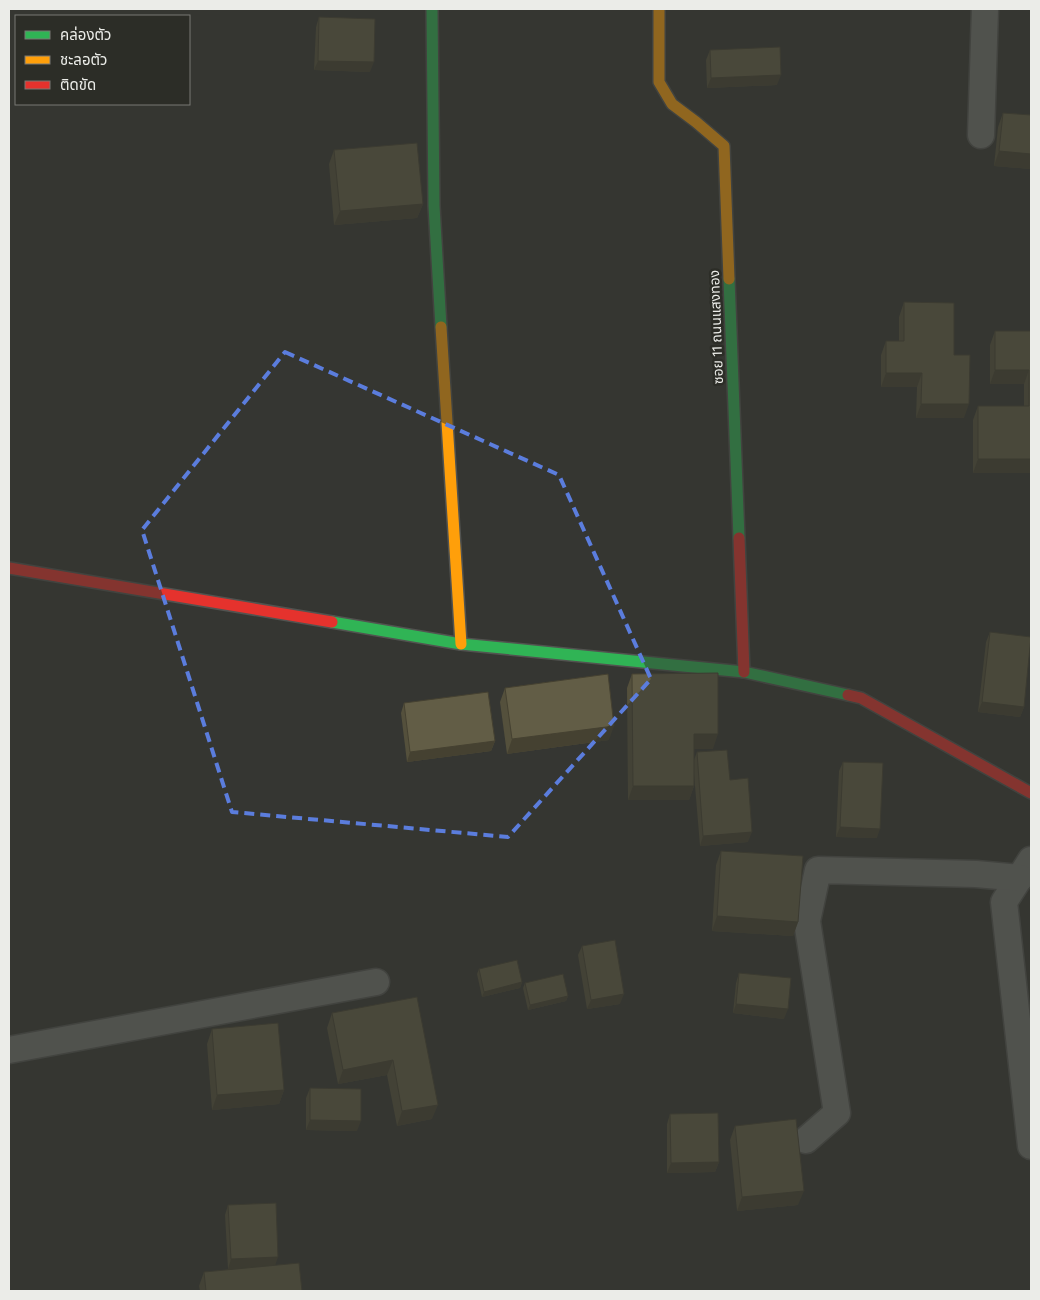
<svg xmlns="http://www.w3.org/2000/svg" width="1040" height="1300" font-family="'Fira Sans Condensed','Noto Sans Thai',sans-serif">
  <rect width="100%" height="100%" fill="#353632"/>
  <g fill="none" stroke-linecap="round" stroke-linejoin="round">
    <g stroke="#525350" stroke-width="29">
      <g id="street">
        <path d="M 981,135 L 985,9"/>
        <path d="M 1031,860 L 1004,902 L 1031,1146"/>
        <path d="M 9,1050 L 376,982"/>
        <path d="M 806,1140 L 837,1113 L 807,921 L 818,870 L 976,874 L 1020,878"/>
      </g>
    </g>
    <g stroke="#525350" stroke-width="14">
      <g id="fast">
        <path d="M 432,9 L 434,206 L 441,327"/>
        <path d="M 729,279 L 739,538"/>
        <path d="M 332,622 L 461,644 L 744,672 L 848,695"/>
      </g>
    </g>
    <g stroke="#525350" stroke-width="14">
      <g id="slow">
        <path d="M 659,9 L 659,82 L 672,104 L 696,122 L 724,146 L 729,279"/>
        <path d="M 441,327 L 461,644"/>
      </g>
    </g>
    <g stroke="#525350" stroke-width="14">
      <g id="jam">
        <path d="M 739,538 L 744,672"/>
        <path d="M 9,568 L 332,622"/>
        <path d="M 848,695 L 861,698 L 1031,793"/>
      </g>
    </g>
    <use href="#street" stroke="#727370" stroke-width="26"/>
    <use href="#fast" stroke="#30b455" stroke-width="11"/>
    <use href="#slow" stroke="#ff9f0a" stroke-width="11"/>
    <use href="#jam" stroke="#e5322d" stroke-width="11"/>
  </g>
  <g fill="#54503c">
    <path d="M 319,17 L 370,72 L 314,70 L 316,27 Z"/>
    <path d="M 710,50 L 777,85 L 707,88 L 706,60 Z"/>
    <path d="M 1003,113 L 1031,115 L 1031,169 L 994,166 L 998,127 Z"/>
    <path d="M 334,150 L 423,204 L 417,218 L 334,225 L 329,164 Z"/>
    <path d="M 904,302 L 954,355 L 964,418 L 916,418 L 917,387 L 881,387 L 881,355 L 886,341 L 899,341 L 899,317 Z"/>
    <path d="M 995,331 L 1031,331 L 1031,473 L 973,473 L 973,420 L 978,406 L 1024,406 L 1024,384 L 990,384 L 990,345 Z"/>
    <path d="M 990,632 L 1024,707 L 1020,717 L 978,712 L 986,642 Z"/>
    <path d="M 632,674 L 713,749 L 694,749 L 694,760 L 697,752 L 730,780 L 748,842 L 700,846 L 694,774 L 694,786 L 689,800 L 628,800 L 627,688 Z"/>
    <path d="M 505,688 L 609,740 L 507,754 L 500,702 Z"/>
    <path d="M 404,703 L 495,741 L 491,751 L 407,762 L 401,713 Z"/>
    <path d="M 843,762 L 877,838 L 836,837 L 839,771 Z"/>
    <path d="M 721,851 L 798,922 L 793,936 L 712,931 L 716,865 Z"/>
    <path d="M 582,946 L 620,1004 L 587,1009 L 578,955 Z"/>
    <path d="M 479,969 L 522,982 L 520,988 L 482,997 L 477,974 Z"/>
    <path d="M 739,973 L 784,1019 L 733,1013 L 736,983 Z"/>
    <path d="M 525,983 L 568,996 L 566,1001 L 528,1010 L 523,988 Z"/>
    <path d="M 417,997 L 432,1119 L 397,1126 L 387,1075 L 338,1084 L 327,1028 L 332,1013 Z"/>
    <path d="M 212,1029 L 284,1090 L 279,1104 L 212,1110 L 207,1044 Z"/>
    <path d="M 310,1088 L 357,1131 L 306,1130 L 306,1098 Z"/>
    <path d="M 670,1114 L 719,1162 L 715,1172 L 667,1173 L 667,1124 Z"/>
    <path d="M 735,1126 L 798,1205 L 737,1211 L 730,1140 Z"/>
    <path d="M 228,1205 L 275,1265 L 302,1291 L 200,1291 L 199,1286 L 204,1272 L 250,1268 L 228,1269 L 225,1215 Z"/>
  </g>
  <g fill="#454131">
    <path d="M 318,61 L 374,62 L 370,72 L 314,70 Z"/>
    <path d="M 781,75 L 777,85 L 707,88 L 711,78 Z"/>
    <path d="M 999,151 L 1031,154 L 1031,169 L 994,166 Z"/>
    <path d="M 423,204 L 417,218 L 334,225 L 340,211 Z"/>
    <path d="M 995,370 L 1029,370 L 1024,384 L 990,384 Z"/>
    <path d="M 886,373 L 922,373 L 917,387 L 881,387 Z"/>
    <path d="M 921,404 L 969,404 L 964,418 L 916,418 Z"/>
    <path d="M 978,459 L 1031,459 L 1031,473 L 973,473 Z"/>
    <path d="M 982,702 L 1024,707 L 1020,717 L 978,712 Z"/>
    <path d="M 614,726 L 609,740 L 507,754 L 512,739 Z"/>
    <path d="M 694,734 L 718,734 L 713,749 L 689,749 Z"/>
    <path d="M 495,741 L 491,751 L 407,762 L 410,752 Z"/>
    <path d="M 633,786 L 694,786 L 689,800 L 628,800 Z"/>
    <path d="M 840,827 L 880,829 L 877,838 L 836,837 Z"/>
    <path d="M 752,832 L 748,842 L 700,846 L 703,836 Z"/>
    <path d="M 717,916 L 798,922 L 793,936 L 712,931 Z"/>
    <path d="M 522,982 L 520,988 L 482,997 L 484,992 Z"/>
    <path d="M 624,994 L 620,1004 L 587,1009 L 591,1000 Z"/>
    <path d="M 568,996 L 566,1001 L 528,1010 L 530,1005 Z"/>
    <path d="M 736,1004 L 788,1009 L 784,1019 L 733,1013 Z"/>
    <path d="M 393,1060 L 387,1075 L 338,1084 L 343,1070 Z"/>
    <path d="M 284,1090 L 279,1104 L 212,1110 L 217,1095 Z"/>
    <path d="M 438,1105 L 432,1119 L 397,1126 L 402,1111 Z"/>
    <path d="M 310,1120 L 361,1121 L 357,1131 L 306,1130 Z"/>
    <path d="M 719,1162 L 715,1172 L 667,1173 L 671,1163 Z"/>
    <path d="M 804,1191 L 798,1205 L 737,1211 L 742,1197 Z"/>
    <path d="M 278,1257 L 275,1266 L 228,1269 L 231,1259 Z"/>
  </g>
  <g fill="#625d46" stroke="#454131">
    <path d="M 319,17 L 375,19 L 374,62 L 318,61 Z"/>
    <path d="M 780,47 L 781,75 L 711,78 L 710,50 Z"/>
    <path d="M 1003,113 L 1031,115 L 1031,154 L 999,151 Z"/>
    <path d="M 417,143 L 423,204 L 340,211 L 334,150 Z"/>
    <path d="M 904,302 L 954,303 L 954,355 L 970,355 L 969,404 L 921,404 L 922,373 L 886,373 L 886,341 L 904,341 Z"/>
    <path d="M 995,331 L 1031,331 L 1031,459 L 978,459 L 978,406 L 1029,406 L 1029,370 L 995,370 Z"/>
    <path d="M 990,632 L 1031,637 L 1024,707 L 982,702 Z"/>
    <path d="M 718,673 L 718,734 L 694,734 L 694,786 L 633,786 L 632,674 Z"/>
    <path d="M 608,674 L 614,726 L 512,739 L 505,688 Z"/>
    <path d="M 488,692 L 495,741 L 410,752 L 404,703 Z"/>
    <path d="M 727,750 L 730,780 L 748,778 L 752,832 L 703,836 L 697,752 Z"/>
    <path d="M 843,762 L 883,763 L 880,829 L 840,827 Z"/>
    <path d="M 721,851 L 803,856 L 798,922 L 717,916 Z"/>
    <path d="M 615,940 L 624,994 L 591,1000 L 582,946 Z"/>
    <path d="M 517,960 L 522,982 L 484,992 L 479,969 Z"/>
    <path d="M 739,973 L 791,978 L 788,1009 L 736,1004 Z"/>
    <path d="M 563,974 L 568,996 L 530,1005 L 525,983 Z"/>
    <path d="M 417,997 L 438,1105 L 402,1111 L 393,1060 L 343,1070 L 332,1013 Z"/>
    <path d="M 278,1023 L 284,1090 L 217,1095 L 212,1029 Z"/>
    <path d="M 310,1088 L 361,1089 L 361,1121 L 310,1120 Z"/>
    <path d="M 718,1113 L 719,1162 L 671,1163 L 670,1114 Z"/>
    <path d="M 796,1119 L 804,1191 L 742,1197 L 735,1126 Z"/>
    <path d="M 276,1203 L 278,1257 L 231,1259 L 228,1205 Z"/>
    <path d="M 299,1263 L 302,1291 L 206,1291 L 204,1272 Z"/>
  </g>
  <path d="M0 0H1040V1300H0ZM 285,352 L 559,475 L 651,679 L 508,837 L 232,812 L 142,530 Z" fill="#353632" fill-opacity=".55" fill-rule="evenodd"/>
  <path fill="none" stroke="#5b7ddd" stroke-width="4" stroke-dasharray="10 6" stroke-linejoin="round" d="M 285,352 L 559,475 L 651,679 L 508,837 L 232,812 L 142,530 Z"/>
  <g text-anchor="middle" stroke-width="5" stroke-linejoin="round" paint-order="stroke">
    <g font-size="14" fill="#ebece8" stroke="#2c2d27">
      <text transform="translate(716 327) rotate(-92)" y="5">ซอย 11 ถนนแสงทอง</text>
    </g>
  </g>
  <rect width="1040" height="1300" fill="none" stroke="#ebece8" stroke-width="20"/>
  <rect x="15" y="15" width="175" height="90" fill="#2c2d27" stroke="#787974"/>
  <rect x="25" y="31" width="25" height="8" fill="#30b455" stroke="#787974"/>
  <text x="60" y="40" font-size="15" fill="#ebece8">คล่องตัว</text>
  <rect x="25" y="56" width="25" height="8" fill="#ff9f0a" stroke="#787974"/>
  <text x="60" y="65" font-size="15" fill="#ebece8">ชะลอตัว</text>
  <rect x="25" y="81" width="25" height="8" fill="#e5322d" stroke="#787974"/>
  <text x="60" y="90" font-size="15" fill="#ebece8">ติดขัด</text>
</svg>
